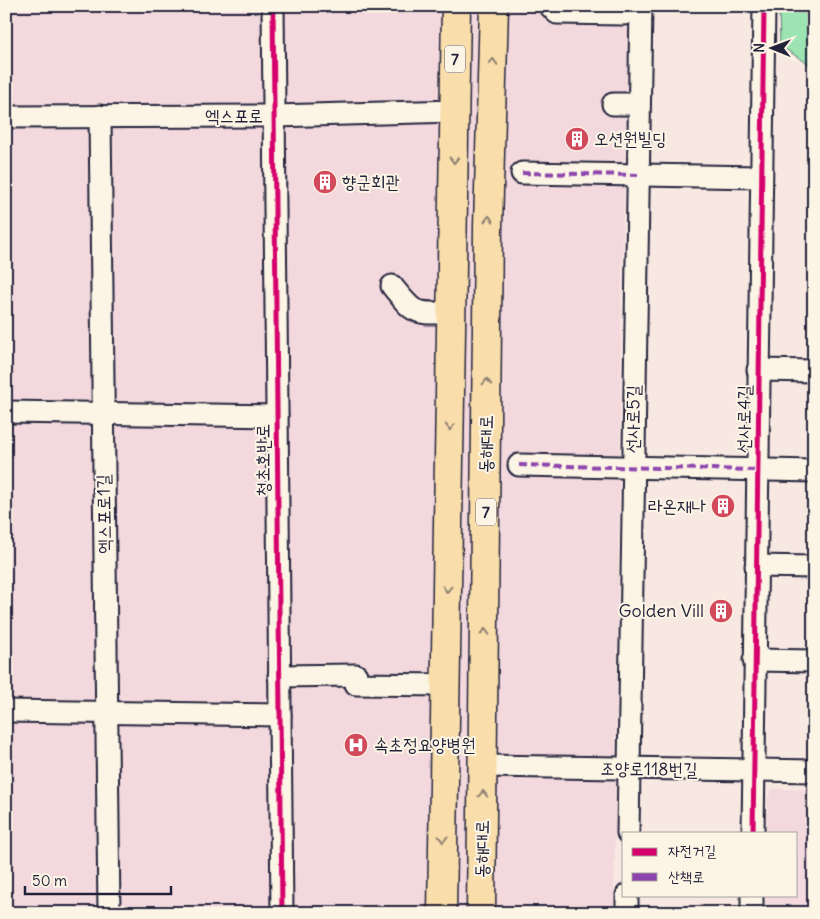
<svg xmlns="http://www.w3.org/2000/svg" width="820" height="919" font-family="Delius,'Poor Story',sans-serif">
  <rect width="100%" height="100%" fill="#f8e8e2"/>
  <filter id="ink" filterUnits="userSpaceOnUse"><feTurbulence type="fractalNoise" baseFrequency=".02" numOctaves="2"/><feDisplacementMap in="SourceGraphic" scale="10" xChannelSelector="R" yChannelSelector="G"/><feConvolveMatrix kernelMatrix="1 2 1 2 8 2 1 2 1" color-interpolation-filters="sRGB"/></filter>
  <g filter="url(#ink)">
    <g fill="#f3d9de">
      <path d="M 6,6 L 629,6 L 622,264 L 614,913 L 6,913 Z"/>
      <path d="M 772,789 L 814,789 L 814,913 L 765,913 L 766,895 L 796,895 L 796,833 L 767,833 L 767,800 Z"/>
    </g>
    <path fill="#9ce4b2" stroke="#5f8376" d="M 779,6 L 814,6 L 814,67 L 780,46 Z"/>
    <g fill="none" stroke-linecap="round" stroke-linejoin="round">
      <g stroke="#22223b" stroke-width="25">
        <g id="minor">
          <path d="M 273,6 L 282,913"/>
          <path d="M 550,6 L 557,13 L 624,14"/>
          <path d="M 613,104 L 639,104"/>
          <path d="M 100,116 L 109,913"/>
          <path d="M 6,117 L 275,116 L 455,111"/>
          <path d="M 522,173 L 760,177"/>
          <path d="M 392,286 C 416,316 414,313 451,313"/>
          <path d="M 758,370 L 814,371"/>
          <path d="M 6,412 L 277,416"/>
          <path d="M 519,465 L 814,471"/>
          <path d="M 756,566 L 814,567"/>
          <path d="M 754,660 L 814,661"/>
          <path d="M 279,676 L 356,675 L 356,684 L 446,685"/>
          <path d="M 6,711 L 280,715"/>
          <path d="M 484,766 L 814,771"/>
          <path d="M 628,833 L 641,6"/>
          <path d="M 753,833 L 764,6"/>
          <path d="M 627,913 L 627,895"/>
          <path d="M 752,913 L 752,895"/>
        </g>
      </g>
      <g stroke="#22223b" stroke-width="31">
        <g id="major">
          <path d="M 442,913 L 456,6"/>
          <path d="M 481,913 L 488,227 L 494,6"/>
        </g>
      </g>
      <use href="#minor" stroke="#fcf5e5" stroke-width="21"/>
      <use href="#major" stroke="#f9deab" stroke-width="28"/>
      <g stroke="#8e44ad" stroke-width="4" stroke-dasharray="8 4" stroke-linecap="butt">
        <path d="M 522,173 L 638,175"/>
        <path d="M 519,465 L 757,470"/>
      </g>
      <g stroke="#fcf5e5" stroke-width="8">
        <g id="cycleway">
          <path d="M 273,6 L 282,913"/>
          <path d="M 753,833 L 764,6"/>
        </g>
      </g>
      <use href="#cycleway" stroke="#d6006c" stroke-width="5"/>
    </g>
    <defs><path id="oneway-chevron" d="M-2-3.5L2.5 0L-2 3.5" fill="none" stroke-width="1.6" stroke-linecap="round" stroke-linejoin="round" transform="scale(1.25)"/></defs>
    <g stroke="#8e8073">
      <use href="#oneway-chevron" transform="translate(493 62) rotate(-88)"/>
      <use href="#oneway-chevron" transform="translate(454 160) rotate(91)"/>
      <use href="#oneway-chevron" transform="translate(489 219) rotate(-89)"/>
      <use href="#oneway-chevron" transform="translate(487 382) rotate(-89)"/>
      <use href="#oneway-chevron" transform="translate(450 427) rotate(91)"/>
      <use href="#oneway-chevron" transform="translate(447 589) rotate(91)"/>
      <use href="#oneway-chevron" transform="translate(485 632) rotate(-89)"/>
      <use href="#oneway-chevron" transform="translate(483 794) rotate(-89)"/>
      <use href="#oneway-chevron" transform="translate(443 839) rotate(91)"/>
    </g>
  </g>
  <defs>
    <g id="building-disc" transform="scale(1.25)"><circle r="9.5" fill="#d1495b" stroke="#fcf5e5"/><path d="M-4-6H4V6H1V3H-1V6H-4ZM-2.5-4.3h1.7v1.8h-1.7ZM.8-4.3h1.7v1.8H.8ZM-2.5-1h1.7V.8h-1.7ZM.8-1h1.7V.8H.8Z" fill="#fff"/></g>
    <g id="hospital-disc" transform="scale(1.25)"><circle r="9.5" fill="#d1495b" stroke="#fcf5e5"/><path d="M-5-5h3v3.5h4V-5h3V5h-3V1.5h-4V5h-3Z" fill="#fff"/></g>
  </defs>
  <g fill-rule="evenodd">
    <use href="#building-disc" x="577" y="139"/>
    <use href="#building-disc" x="325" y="182"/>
    <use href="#building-disc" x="723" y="506"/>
    <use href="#building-disc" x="721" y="611"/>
    <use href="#hospital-disc" x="356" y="745"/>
  </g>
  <g text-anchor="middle" stroke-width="4" stroke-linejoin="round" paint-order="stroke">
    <g fill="#fcf5e5" stroke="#63616e" stroke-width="1">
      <rect x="445" y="45.5" width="20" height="27" rx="4"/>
      <rect x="476" y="498.5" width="20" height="27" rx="4"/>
    </g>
    <g font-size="16" font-weight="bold" fill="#22223b">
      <text x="455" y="65">7</text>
      <text x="486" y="518">7</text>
    </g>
    <g font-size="18" fill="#22223b" stroke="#fcf5e5">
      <text x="234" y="122">엑스포로</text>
      <text transform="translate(633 419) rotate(-89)" y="6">선사로5길</text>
      <text transform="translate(744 419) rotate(-89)" y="6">선사로4길</text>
      <text transform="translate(486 444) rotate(-89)" y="6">동해대로</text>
      <text transform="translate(263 460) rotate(-90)" y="6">청초호반로</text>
      <text transform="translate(104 514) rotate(-91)" y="6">엑스포로1길</text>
      <text transform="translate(649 769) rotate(1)" y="6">조양로118번길</text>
      <text transform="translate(482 849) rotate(-89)" y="6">동해대로</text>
    </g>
    <g font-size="18" fill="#22223b" stroke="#fcf5e5" text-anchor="start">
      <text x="594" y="145">오션원빌딩</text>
      <text x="342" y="188">향군회관</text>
      <text x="706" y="512" text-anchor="end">라온재나</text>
      <text x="704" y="617" text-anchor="end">Golden Vill</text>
      <text x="374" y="751">속초정요양병원</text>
    </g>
  </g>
  <rect width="820" height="919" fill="none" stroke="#fcf5e5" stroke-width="25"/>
  <rect x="12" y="12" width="795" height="894" fill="none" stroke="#22223b" stroke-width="2" filter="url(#ink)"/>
  <rect x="622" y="832" width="175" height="65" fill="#fcf5e5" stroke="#a5a1a1"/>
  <rect x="632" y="848" width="25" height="8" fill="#d6006c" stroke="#a5a1a1"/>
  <text x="668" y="856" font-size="15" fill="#22223b">자전거길</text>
  <rect x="632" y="873" width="25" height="8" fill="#8e44ad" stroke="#a5a1a1"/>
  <text x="668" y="882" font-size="15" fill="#22223b">산책로</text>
  <g transform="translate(772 48) rotate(271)" stroke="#fcf5e5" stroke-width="4" paint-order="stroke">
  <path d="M0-4L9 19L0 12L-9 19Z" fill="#22223b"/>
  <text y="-8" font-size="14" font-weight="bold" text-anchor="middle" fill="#22223b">N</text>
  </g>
  <path d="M25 886v8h146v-8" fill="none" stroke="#22223b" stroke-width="2.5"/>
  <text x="32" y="886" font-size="15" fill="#22223b" stroke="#fcf5e5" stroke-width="4" paint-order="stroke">50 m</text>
</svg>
